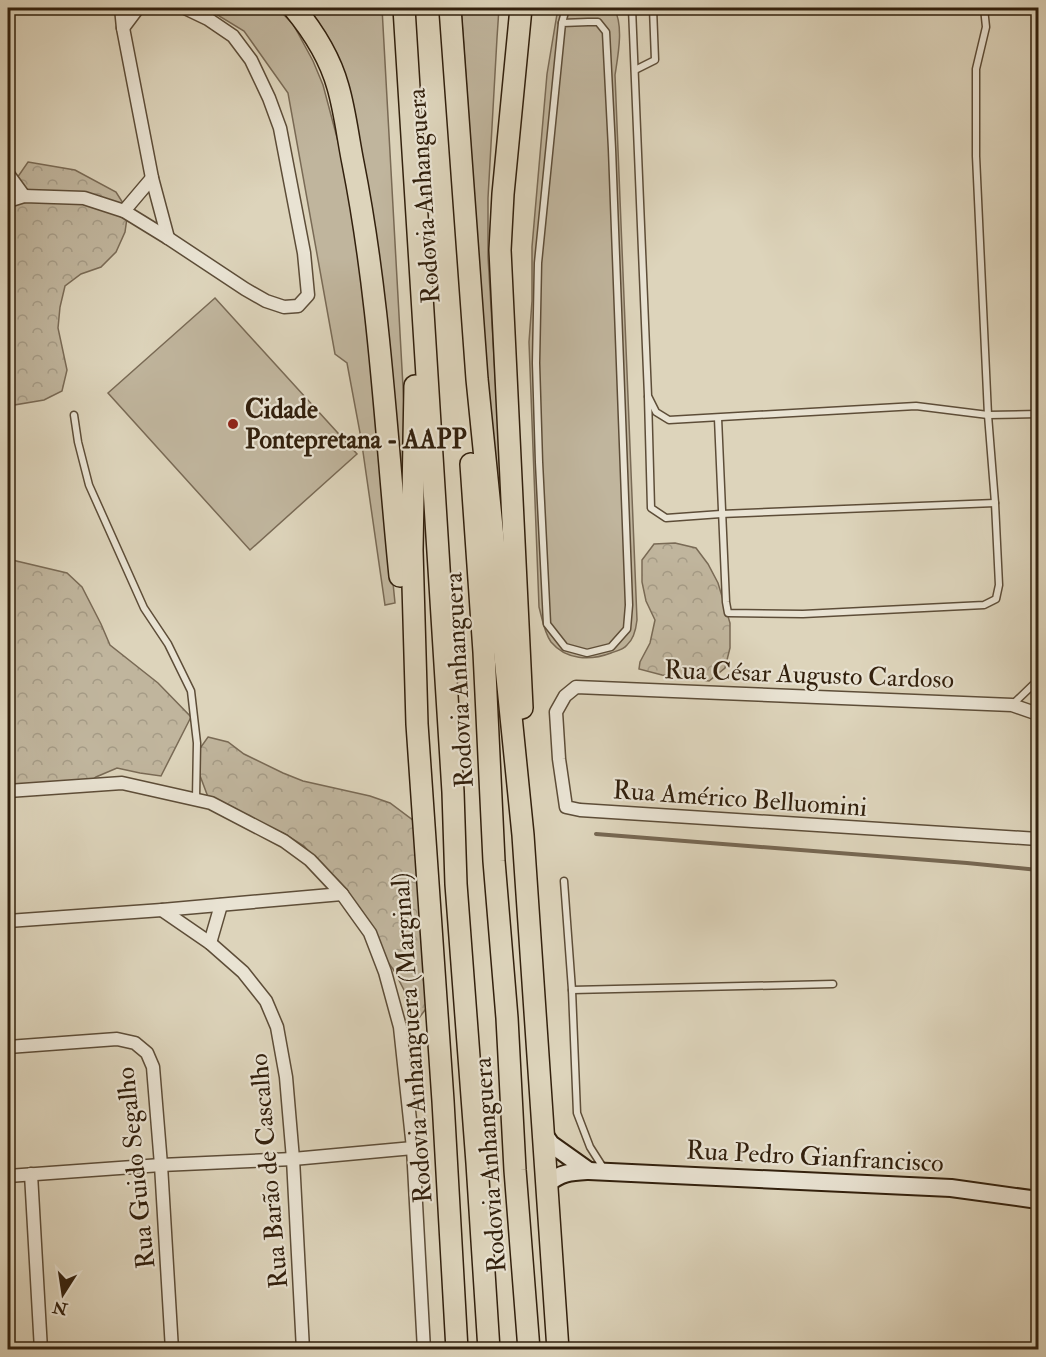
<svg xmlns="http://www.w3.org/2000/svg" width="1046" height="1357" font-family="'IM FELL Double Pica',serif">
  <defs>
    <pattern id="forest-crowns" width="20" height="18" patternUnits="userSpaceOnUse" patternTransform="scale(1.5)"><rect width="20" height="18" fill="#c0b59d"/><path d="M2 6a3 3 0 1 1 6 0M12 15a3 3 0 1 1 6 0" fill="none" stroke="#a59b86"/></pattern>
  </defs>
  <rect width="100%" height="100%" fill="#ddd4bb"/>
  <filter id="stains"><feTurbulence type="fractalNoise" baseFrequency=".00333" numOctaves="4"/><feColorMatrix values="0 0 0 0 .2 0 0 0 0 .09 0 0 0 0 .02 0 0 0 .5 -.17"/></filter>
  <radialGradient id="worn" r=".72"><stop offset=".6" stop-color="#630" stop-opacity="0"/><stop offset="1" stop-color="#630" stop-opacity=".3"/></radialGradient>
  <g fill="#c0b59d" stroke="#796a55" stroke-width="1.5">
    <path d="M 206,8 L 277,8 L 293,24 L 313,61 L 323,85 L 344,164 L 361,265 L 395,603 L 385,605 L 361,438 L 347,363 L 335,354 L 288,93 L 244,31 Z"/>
    <path d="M 305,8 L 382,8 L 404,405 L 406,539 L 374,229 Z"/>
    <path d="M 461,8 L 499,8 L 497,38 L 488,198 L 488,257 L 508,590 L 488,390 Z"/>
    <path d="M 558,8 L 614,8 C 624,26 618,55 615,75 L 637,620 C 636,629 634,639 627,645 C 623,650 616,651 611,653 C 590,661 566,660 551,642 C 544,632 542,618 539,607 L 529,342 L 532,301 L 532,247 L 547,74 Z"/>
    <path d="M 215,298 L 357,454 L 250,550 L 108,393 Z"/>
  </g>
  <g fill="url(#forest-crowns)" stroke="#796a55" stroke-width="1.5">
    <path d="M 28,162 L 75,170 L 116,192 L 128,211 L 125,232 L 116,252 L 101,267 L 81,274 L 65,286 L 60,307 L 58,328 L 67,370 L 62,391 L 44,400 L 8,406 L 8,191 Z"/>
    <path d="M 675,543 L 696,548 L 708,564 L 718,583 L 730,623 L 730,648 L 725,668 L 709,681 L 662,675 L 639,669 L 640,662 L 650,643 L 655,620 L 646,601 L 642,582 L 642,560 L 654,544 Z"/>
    <path d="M 8,559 L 67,573 L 82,587 L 101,624 L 110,645 L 158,683 L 191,717 L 161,776 L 140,773 L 117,768 L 96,777 L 80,790 L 8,785 Z"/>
    <path d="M 208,737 L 228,742 L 244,754 L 283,773 L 303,781 L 370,796 L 390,803 L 422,827 L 431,1002 L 419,1018 L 412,1023 L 408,1010 L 404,990 L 393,969 L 353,916 L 319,863 L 304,846 L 283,833 L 263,826 L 208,797 L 199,773 L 196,754 Z"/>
  </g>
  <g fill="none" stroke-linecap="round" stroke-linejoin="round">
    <path stroke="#766752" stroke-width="4" d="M 596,834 L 967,863 L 1038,870"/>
    <g stroke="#5d4d38" stroke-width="9">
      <g id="lane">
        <path d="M 632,8 L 648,396 L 656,412 L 669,420 L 916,406 L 988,415 L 1038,414"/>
        <path d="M 588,22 L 598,22 L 606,32 L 612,149 L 629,605 L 627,629 L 611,647 L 587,653 L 565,647 L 547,624 L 539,462 L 536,363 L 538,263 L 562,23 Z"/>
        <path d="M 562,23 L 566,8"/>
        <path d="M 635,70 L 655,60 L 653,8"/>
        <path d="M 648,397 L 651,508 L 666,518 L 721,514 L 995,503"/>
        <path d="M 74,415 L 78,442 L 89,485 L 144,608 L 168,644 L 191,691 L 197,743 L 196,799"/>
        <path d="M 718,418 L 726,602 L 728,613 L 803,614 L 984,605 L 996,599 L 999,585 L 995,503 L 988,415 L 976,156 L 976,69 L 986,27 L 984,8"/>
        <path d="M 1013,704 L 1038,680"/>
        <path d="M 564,881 L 572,990 L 577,1113 L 590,1147 L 604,1169"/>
        <path d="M 572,990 L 833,984"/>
      </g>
    </g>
    <g stroke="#5d4d38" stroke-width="15">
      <g id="street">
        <path d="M 121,8 L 123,28 L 152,178 L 168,238"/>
        <path d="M 123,28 L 138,8"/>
        <path d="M 8,174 L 24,196"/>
        <path d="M 8,201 L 24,196 L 84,198 L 124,211 L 168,238 L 245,289 L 266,301 L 284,307 L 298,306 L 308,295 L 304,253 L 280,128 L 269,98 L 251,60 L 233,36 L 208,19 L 185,8"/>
        <path d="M 124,211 L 152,178"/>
        <path d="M 1038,714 L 1012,705 L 576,687 L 565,696 L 556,712 L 559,759 L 566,807 L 580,810 L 1038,839"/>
        <path d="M 8,791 L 122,783 L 211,803 L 284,841 L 310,860 L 342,894 L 370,933 L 385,972 L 400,1027 L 413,1148 L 424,1350"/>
        <path d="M 162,910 L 210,943 L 243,972 L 266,1001 L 277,1027 L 286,1077 L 293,1159 L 303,1350"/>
        <path d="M 8,921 L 162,910 L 342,894"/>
        <path d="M 210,943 L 221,905"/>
        <path d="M 8,1047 L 117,1039 L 135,1043 L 147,1053 L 153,1067 L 161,1165 L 172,1350"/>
        <path d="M 31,1174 L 41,1350"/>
        <path d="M 8,1176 L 161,1165 L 293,1159 L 413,1148"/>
      </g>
    </g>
    <g stroke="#32200d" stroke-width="20">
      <g id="secondary">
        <path d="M 544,1134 L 551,1144 L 589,1171"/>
        <path d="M 547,1184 C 562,1172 571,1172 589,1171 L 951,1188 L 1038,1200"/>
      </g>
    </g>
    <g stroke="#32200d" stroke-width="24">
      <g id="highway">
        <path d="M 294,8 C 313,31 330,58 338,87 C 345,111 348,138 353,163 C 380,299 386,438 400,576"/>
        <path d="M 404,8 L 453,792 L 456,884 L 477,1163 L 489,1350"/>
        <path d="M 450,8 L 477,379 L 523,835 L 558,1350"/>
        <path d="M 521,8 L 503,194 L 500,250 L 522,708"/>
        <path d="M 415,386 L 412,550 L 417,724 L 443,1101 L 457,1350"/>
        <path d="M 471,464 L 484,652 L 494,861 L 507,1018 L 515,1170 L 529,1350"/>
      </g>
    </g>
    <use href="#lane" stroke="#e9e3d3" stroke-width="6"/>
    <use href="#street" stroke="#e9e3d3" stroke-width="12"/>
    <use href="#secondary" stroke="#e9e3d3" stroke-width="16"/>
    <use href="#highway" stroke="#ddd4bb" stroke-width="21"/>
  </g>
  <circle fill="#8f2418" stroke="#e9e3d3" stroke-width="2" cx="233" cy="424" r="6"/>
  <g text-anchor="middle" stroke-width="4.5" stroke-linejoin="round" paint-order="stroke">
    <g font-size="26" fill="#32200d" stroke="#e9e3d3">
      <text transform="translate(423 196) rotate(-94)" y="9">Rodovia Anhanguera</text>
      <text transform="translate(809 674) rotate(2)" y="9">Rua César Augusto Cardoso</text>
      <text transform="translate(458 680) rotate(-93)" y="9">Rodovia Anhanguera</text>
      <text transform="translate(740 798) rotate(4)" y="9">Rua Américo Belluomini</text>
      <text transform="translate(411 1038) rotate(-94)" y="9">Rodovia Anhanguera (Marginal)</text>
      <text transform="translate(815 1156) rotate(3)" y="9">Rua Pedro Gianfrancisco</text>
      <text transform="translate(489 1165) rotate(-94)" y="9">Rodovia Anhanguera</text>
      <text transform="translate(135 1168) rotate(-96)" y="9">Rua Guido Segalho</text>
      <text transform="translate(268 1171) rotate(-95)" y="9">Rua Barão de Cascalho</text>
    </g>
    <g font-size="26" font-weight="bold" fill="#32200d" stroke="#e9e3d3" text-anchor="start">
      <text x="245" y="418">Cidade<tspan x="245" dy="30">Pontepretana - AAPP</tspan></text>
    </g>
  </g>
  <rect width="1046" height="1357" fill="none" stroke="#ddd4bb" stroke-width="30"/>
  <rect x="9" y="9" width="1028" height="1339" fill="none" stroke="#32200d" stroke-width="3"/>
  <rect x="15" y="15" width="1016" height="1327" fill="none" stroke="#32200d" stroke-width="1.5"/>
  <g transform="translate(63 1294) rotate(192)" stroke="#e9e3d3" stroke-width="4.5" paint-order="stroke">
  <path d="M0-4.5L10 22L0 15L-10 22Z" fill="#32200d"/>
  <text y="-9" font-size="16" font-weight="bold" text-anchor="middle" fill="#32200d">N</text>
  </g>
  <rect width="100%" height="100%" filter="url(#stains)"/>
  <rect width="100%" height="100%" fill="url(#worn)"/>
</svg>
